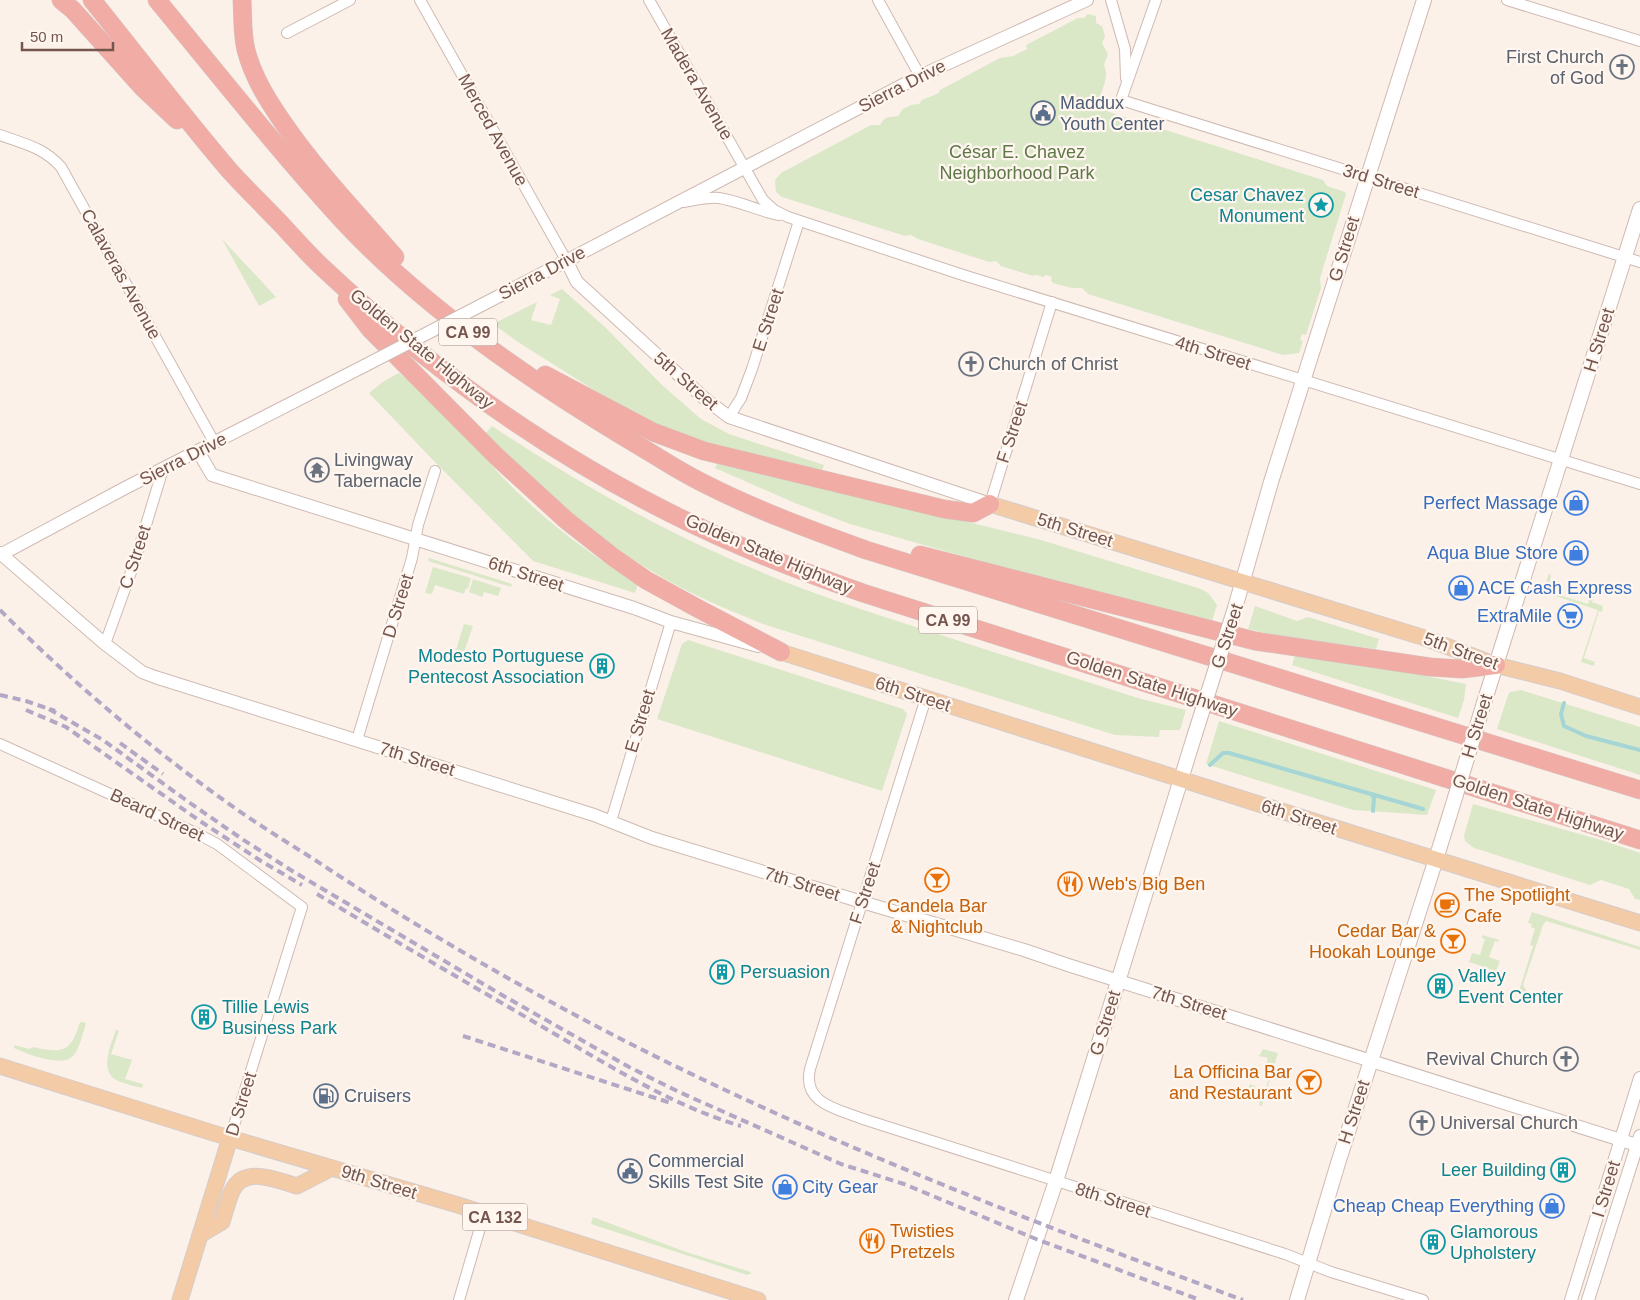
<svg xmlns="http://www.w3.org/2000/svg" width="1640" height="1300" font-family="Arial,sans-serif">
  <rect width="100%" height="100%" fill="#fbf1e9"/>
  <g fill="#dae8c8">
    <path d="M 1088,14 L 1096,16 L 1096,23 L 1102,26 L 1105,36 L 1102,43 L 1108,54 L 1104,65 C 1112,82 1094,95 1102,109 L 1112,113 L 1323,180 L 1327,186 L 1345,192 L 1346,194 L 1320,278 L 1321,288 L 1306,335 L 1302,334 L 1300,340 L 1303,341 L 1299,353 L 1283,355 L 1088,294 L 1082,288 L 1072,288 L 1053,283 L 1051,280 L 1052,277 L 1046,275 L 1043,277 L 1037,275 L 1033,276 L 1001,266 L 996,261 L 989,262 L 918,239 L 911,235 L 905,236 L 782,197 L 776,192 L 775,180 L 781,173 L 871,125 L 880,125 C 886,115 888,118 898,116 L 903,109 L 911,105 L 919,104 L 922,100 L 939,93 L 940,90 L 1000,58 L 1013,56 L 1027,49 L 1026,45 L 1078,18 L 1084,18 Z"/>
    <path d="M 222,239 L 276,297 L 259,306 Z"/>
    <path d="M 562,289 L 606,328 L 662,385 L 701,419 L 729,434 L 824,465 L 822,470 L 713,445 L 658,425 L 594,390 L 518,342 L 493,324 L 537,302 L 531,320 L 551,325 L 560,299 L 550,295 Z"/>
    <path d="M 399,373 C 437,399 465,437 496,470 C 537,515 587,553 638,584 L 635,593 L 533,561 L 429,456 L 369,393 L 384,381 Z"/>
    <path d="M 492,426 C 575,481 661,531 754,569 C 817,596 882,616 947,637 C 1011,658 1076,678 1141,699 L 1186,710 L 1180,730 L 1160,730 L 1159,737 L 1115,735 L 763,624 C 721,607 678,589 640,564 C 585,528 531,480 485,434 Z"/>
    <path d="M 719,461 L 1041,540 L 1201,589 L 1208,593 L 1217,605 L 1212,621 L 1047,580 L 850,524 L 795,503 L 715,468 Z"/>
    <path d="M 429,558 L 512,584 L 511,587 L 428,561 Z"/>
    <path d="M 433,567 L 471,578 L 468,589 L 466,588 L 464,594 L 435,585 L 432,594 L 425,593 Z"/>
    <path d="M 1549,573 L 1551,576 L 1547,591 L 1588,604 L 1591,595 L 1594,596 L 1592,602 L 1603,606 L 1602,612 L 1599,611 L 1584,658 L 1595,662 L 1594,666 L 1581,662 L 1598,610 L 1543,592 Z"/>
    <path d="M 473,579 L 501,588 L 498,596 L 484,592 L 482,597 L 469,592 Z"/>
    <path d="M 1255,606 L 1297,621 L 1308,617 L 1379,639 L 1376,649 L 1278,636 L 1248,629 Z"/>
    <path d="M 464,624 L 473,626 L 463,655 L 455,653 Z"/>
    <path d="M 688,640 L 903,709 L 907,714 L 882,791 L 657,719 L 682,644 Z"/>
    <path d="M 1296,652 L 1345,660 L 1466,684 L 1464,700 L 1458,718 L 1292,665 Z"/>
    <path d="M 1521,690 L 1640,727 L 1640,775 L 1497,729 L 1508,695 L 1510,692 Z"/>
    <path d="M 1219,721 L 1436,790 L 1427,815 L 1353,810 L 1206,764 Z"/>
    <path d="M 1473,804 L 1601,840 L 1640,853 L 1640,900 L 1635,899 L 1629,889 L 1601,880 L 1590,885 L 1474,848 L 1465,841 L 1464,836 Z"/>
    <path d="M 1532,912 L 1640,947 L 1640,950 L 1546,921 L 1543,925 L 1523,985 L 1528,993 L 1519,991 L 1533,946 L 1530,945 L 1535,929 L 1531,927 L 1532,924 L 1528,923 Z"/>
    <path d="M 1482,935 L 1499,940 L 1498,942 L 1495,941 L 1489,957 L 1500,961 L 1496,971 L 1469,962 L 1472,953 L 1480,955 L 1485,939 L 1482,938 Z"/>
    <path d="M 80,1022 L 86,1023 C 83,1033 80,1048 73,1056 C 60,1068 28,1054 14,1048 L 14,1045 L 29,1049 L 34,1047 C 63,1054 71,1052 80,1022 Z"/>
    <path d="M 116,1030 L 119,1031 L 111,1054 L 132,1060 L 125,1079 L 143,1084 L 142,1088 C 134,1086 125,1084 118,1081 C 98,1072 111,1044 116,1030 Z"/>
    <path d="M 1263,1049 L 1278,1053 L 1262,1106 L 1259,1105 L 1261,1097 L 1247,1093 L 1250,1084 L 1259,1088 L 1257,1094 L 1263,1096 L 1272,1070 L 1265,1067 L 1268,1058 L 1259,1056 Z"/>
    <path d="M 593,1217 L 686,1252 L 751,1272 L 750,1274 L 747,1275 L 591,1224 Z"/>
  </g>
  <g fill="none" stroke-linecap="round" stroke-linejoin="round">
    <g stroke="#a5d5d4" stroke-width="4">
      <path d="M 1564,703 L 1561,714 L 1564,726 L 1586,736 L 1640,750"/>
      <path d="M 1210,765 L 1223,753 L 1229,753 L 1423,809"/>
      <path d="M 1372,794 L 1374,798 L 1373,811"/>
    </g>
    <g stroke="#cebab2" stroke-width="12">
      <g id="minor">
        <path d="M 420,0 L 566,260"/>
        <path d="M 649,0 L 763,200 L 774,210 L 788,217 L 963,275 L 1640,484"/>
        <path d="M 878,0 L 920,76"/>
        <path d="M 1111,0 L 1125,49 L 1126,78"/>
        <path d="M 1156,0 L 1121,100 L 1640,262"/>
        <path d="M 1507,0 L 1640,41"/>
        <path d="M 287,33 L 350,0"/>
        <path d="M 0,135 C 24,144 43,147 61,167 L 214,442"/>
        <path d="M 684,202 C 695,200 708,197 719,198 C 739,201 759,211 779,215"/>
        <path d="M 729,417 L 741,398 L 752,369 L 799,221"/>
        <path d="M 990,504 L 1052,302"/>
        <path d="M 105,644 L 135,561 L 163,469"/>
        <path d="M 926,698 L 810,1069 C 802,1104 838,1109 863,1119 L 1285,1254 L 1331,1272 L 1423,1300"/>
        <path d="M 357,740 L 412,558 L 418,525 L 435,471"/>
        <path d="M 0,744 L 198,834 L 217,844 L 302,907 L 230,1138"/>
        <path d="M 611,821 L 671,622"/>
        <path d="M 459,1300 L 484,1214"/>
      </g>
    </g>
    <g stroke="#cebab2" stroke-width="14">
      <g id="tertiary">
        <path d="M 566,260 L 577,282 L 704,398 L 729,417 L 990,504"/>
        <path d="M 499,296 L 920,76 L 1087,0"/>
        <path d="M 198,451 L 212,475 L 634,608 L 671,622 L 758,646"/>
        <path d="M 0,553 L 105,644 L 142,672 L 155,677 L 594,815 L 652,838 L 862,902 L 1024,950 L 1068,965 L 1640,1146"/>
        <path d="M 2,554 L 125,488 L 366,365"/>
        <path d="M 1571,1300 L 1640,1078"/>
        <path d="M 1588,1300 L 1640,1136"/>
      </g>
    </g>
    <g stroke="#d1b9b0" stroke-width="16">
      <g id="secondary">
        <path d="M 1235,608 L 1271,482 L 1424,0"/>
        <path d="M 1483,706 L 1640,209"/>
        <path d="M 1016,1300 L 1056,1181 L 1195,734"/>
        <path d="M 1297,1300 L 1339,1160 L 1436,859 L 1450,814"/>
      </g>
    </g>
    <g stroke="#d5ccca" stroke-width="17">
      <g id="primary">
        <path d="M 990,504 L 1425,638 L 1496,665 L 1560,681 L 1640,707"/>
        <path d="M 781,652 C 1067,743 1353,835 1640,923"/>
        <path d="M 0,1066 L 213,1133 L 458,1205 L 758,1300"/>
        <path d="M 200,1235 L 222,1222 C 225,1212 228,1201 232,1191 C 244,1165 276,1180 297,1186 L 332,1168"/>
        <path d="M 180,1300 L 230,1138"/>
      </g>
    </g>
    <g stroke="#d5ccca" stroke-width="19">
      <g id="motorway">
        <path d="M 61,0 L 73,10 L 142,87 L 177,120"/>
        <path d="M 92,0 C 138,57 182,115 229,170 C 246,189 264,206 281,224 C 295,239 308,254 322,267 C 445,383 587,480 743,547 C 782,564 823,579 863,593 L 1640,840"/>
        <path d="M 157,0 C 218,74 278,150 343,221 C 422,306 526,378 626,438 C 652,453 678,471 705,484 C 756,510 811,530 866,550 L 1640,790"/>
        <path d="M 242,0 C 243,16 242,34 246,50 C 253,77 268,101 284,124 C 317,172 357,213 395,257"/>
        <path d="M 347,299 L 370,329 L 496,456 L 566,520 L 613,557 L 646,580 L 697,608 L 781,652"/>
        <path d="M 545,375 L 653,432 L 704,451 L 944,509 L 973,513 L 990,504"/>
        <path d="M 920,555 L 1255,641 L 1430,667 L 1462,669 L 1496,665"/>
      </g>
    </g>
    <use href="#minor" stroke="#fff" stroke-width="10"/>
    <use href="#tertiary" stroke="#fff" stroke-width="12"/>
    <use href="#secondary" stroke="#fff" stroke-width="14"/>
    <use href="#primary" stroke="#f4cba7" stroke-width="15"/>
    <use href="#motorway" stroke="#f0aca5" stroke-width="18"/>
    <g stroke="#b2a7c5" stroke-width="4" stroke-dasharray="8 5" stroke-linecap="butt">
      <path d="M 0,610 C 69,679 145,744 225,801 C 254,822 285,841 315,860 C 445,946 582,1023 723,1089 C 893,1169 1068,1235 1243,1300"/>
      <path d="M 0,695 L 26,701 L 55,711"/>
      <path d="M 49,709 L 103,740 L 190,803 L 242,839 L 294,872 L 502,995 L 629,1067 L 679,1092 L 841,1164 L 904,1184 L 1036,1239 L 1200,1300"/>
      <path d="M 26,710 L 66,727 L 200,821 L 261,861 L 302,885"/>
      <path d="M 120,743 L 163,774"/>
      <path d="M 317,894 C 393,940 471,985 548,1030 C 610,1066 673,1106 741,1126"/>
      <path d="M 463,1036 L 671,1103"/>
    </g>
    <g stroke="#cebab2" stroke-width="14" stroke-linecap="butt">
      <path id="tertiary-bridge" d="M 366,365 L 499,296"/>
    </g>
    <g stroke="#d1b9b0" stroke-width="16" stroke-linecap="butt">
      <g id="secondary-bridge">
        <path d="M 1195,734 L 1235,608"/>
        <path d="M 1450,814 L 1483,706"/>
      </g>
    </g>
    <use href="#tertiary-bridge" stroke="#fff" stroke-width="12"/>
    <use href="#secondary-bridge" stroke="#fff" stroke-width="14"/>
  </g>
  <defs>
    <g id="church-ring" transform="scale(1.25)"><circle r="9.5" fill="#fef6ef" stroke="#6b7280" stroke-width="1.5"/><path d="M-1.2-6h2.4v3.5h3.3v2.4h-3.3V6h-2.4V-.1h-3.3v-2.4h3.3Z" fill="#6b7280"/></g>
    <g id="civic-ring" transform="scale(1.25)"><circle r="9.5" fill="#fef6ef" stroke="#5c6f8a" stroke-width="1.5"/><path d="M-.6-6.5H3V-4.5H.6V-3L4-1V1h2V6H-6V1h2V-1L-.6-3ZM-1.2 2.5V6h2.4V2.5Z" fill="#5c6f8a"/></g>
    <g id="sight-ring" transform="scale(1.25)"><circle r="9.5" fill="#fef6ef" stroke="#0f9aa8" stroke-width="1.5"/><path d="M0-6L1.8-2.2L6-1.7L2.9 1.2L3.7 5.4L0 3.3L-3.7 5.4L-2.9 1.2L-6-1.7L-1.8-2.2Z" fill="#0f9aa8"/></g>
    <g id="temple-ring" transform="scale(1.25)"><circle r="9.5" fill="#fef6ef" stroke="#6b7280" stroke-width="1.5"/><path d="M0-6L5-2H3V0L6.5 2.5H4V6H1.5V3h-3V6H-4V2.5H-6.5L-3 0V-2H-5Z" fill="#6b7280"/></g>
    <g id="shop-ring" transform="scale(1.25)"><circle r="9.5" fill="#fef6ef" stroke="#3f7fe0" stroke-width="1.5"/><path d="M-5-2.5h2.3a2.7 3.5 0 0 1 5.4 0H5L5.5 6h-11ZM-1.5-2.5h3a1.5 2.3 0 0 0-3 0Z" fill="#3f7fe0"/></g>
    <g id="supermarket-ring" transform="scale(1.25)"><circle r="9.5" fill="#fef6ef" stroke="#3f7fe0" stroke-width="1.5"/><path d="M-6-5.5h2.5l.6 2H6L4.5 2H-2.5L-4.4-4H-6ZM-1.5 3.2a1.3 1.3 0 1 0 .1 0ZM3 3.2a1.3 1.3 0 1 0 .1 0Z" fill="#3f7fe0"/></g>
    <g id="building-ring" transform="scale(1.25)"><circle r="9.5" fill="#fef6ef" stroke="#0f9aa8" stroke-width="1.5"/><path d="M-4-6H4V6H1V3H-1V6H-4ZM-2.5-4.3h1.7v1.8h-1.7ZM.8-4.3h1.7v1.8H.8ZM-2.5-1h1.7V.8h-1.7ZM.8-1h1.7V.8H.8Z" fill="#0f9aa8"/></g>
    <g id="bar-ring" transform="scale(1.25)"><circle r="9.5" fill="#fef6ef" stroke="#e8710a" stroke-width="1.5"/><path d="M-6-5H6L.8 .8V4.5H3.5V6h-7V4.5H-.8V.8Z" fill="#e8710a"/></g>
    <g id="restaurant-ring" transform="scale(1.25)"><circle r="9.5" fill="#fef6ef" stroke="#e8710a" stroke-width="1.5"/><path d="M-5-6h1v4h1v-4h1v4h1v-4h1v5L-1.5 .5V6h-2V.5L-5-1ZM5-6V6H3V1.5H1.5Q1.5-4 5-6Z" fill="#e8710a"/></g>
    <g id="cafe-ring" transform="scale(1.25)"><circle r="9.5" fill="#fef6ef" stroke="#e8710a" stroke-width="1.5"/><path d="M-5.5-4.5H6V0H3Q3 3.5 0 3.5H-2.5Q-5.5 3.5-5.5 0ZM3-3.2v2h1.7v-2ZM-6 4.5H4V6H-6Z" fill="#e8710a"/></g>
    <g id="fuel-ring" transform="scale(1.25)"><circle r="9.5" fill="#fef6ef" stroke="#5c6f8a" stroke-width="1.5"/><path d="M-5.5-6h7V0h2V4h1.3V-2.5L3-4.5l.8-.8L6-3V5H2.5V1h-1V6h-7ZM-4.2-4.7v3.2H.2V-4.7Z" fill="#5c6f8a"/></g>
  </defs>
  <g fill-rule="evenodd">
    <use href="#church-ring" x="1622" y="67"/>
    <use href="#civic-ring" x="1043" y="113"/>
    <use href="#sight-ring" x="1321" y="205"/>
    <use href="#church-ring" x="971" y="364"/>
    <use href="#temple-ring" x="317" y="470"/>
    <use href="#shop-ring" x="1576" y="503"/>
    <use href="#shop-ring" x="1576" y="553"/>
    <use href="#shop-ring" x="1461" y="588"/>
    <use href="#supermarket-ring" x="1570" y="616"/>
    <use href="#building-ring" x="602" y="666"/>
    <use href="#bar-ring" x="937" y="880"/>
    <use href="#restaurant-ring" x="1070" y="884"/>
    <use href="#cafe-ring" x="1447" y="905"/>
    <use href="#bar-ring" x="1453" y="941"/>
    <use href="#building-ring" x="722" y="972"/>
    <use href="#building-ring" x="1440" y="986"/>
    <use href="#building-ring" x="204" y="1017"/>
    <use href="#church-ring" x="1566" y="1059"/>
    <use href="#bar-ring" x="1309" y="1082"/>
    <use href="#fuel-ring" x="326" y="1096"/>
    <use href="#church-ring" x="1422" y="1123"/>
    <use href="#building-ring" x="1563" y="1170"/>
    <use href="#civic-ring" x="630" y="1171"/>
    <use href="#shop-ring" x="785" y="1187"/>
    <use href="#shop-ring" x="1552" y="1206"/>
    <use href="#restaurant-ring" x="872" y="1241"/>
    <use href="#building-ring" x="1433" y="1242"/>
  </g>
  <g text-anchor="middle" stroke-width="4.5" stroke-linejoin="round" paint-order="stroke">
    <g fill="#fef6ef" stroke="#9d867e" stroke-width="1">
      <rect x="439" y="318.5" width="58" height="27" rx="4"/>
      <rect x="919" y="606.5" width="58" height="27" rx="4"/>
      <rect x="462.5" y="1203.5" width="65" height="27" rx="4"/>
    </g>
    <g font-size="16" font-weight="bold" fill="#74564e">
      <text x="468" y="338">CA 99</text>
      <text x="948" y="626">CA 99</text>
      <text x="495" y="1223">CA 132</text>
    </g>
    <g font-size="18" fill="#5b616d" stroke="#fef6ef" text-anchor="start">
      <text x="1604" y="63" text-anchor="end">First Church<tspan x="1604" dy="21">of God</tspan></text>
      <text x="988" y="370">Church of Christ</text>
      <text x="334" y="466">Livingway<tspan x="334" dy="21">Tabernacle</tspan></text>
      <text x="1548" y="1065" text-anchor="end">Revival Church</text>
      <text x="1440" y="1129">Universal Church</text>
    </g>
    <g font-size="18" fill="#74564e" stroke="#fef6ef">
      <text transform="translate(697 84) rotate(60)" y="6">Madera Avenue</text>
      <text transform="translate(902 86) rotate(-27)" y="6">Sierra Drive</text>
      <text transform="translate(493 130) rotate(61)" y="6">Merced Avenue</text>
      <text transform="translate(1381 181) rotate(17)" y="6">3rd Street</text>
      <text transform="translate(1344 249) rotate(-73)" y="6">G Street</text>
      <text transform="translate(542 273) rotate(-28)" y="6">Sierra Drive</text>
      <text transform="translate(121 274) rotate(61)" y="6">Calaveras Avenue</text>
      <text transform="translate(768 320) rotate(-72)" y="6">E Street</text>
      <text transform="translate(1599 340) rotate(-73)" y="6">H Street</text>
      <text transform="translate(422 349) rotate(39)" y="6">Golden State Highway</text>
      <text transform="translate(1213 353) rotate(17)" y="6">4th Street</text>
      <text transform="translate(686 381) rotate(41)" y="6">5th Street</text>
      <text transform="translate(1012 432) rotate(-72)" y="6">F Street</text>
      <text transform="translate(183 459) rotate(-27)" y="6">Sierra Drive</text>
      <text transform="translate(1075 530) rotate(17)" y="6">5th Street</text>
      <text transform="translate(769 554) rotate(23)" y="6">Golden State Highway</text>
      <text transform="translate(135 557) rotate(-72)" y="6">C Street</text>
      <text transform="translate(526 574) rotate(18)" y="6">6th Street</text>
      <text transform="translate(398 606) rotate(-73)" y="6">D Street</text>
      <text transform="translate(1227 636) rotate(-72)" y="6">G Street</text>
      <text transform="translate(1461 651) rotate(20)" y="6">5th Street</text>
      <text transform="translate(1152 684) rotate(18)" y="6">Golden State Highway</text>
      <text transform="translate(913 694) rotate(18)" y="6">6th Street</text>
      <text transform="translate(640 721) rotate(-73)" y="6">E Street</text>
      <text transform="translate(1477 726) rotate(-73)" y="6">H Street</text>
      <text transform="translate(417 759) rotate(17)" y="6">7th Street</text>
      <text transform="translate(1538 807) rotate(18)" y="6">Golden State Highway</text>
      <text transform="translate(157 815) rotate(25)" y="6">Beard Street</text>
      <text transform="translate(1299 817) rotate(18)" y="6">6th Street</text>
      <text transform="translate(802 884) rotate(17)" y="6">7th Street</text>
      <text transform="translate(865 893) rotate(-72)" y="6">F Street</text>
      <text transform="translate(1189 1003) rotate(17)" y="6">7th Street</text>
      <text transform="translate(1105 1023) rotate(-73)" y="6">G Street</text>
      <text transform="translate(241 1104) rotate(-73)" y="6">D Street</text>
      <text transform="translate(1354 1112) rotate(-72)" y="6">H Street</text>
      <text transform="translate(379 1182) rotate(17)" y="6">9th Street</text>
      <text transform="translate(1606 1189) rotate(-73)" y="6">I Street</text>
      <text transform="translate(1113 1200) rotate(18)" y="6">8th Street</text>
    </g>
    <g font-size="18" fill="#4e5e75" stroke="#fef6ef" text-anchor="start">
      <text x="1060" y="109">Maddux<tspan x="1060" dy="21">Youth Center</tspan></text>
      <text x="344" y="1102">Cruisers</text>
      <text x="648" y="1167">Commercial<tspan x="648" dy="21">Skills Test Site</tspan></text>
    </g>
    <g font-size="18" fill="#5e7847" stroke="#fef6ef">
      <text x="1017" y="158">César E. Chavez<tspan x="1017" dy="21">Neighborhood Park</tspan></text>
    </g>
    <g font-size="18" fill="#0d838f" stroke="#fef6ef" text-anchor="start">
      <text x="1304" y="201" text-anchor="end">Cesar Chavez<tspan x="1304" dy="21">Monument</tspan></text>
      <text x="584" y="662" text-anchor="end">Modesto Portuguese<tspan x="584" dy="21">Pentecost Association</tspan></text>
      <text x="740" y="978">Persuasion</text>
      <text x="1458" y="982">Valley<tspan x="1458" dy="21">Event Center</tspan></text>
      <text x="222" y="1013">Tillie Lewis<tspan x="222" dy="21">Business Park</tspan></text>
      <text x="1546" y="1176" text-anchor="end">Leer Building</text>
      <text x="1450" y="1238">Glamorous<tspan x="1450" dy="21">Upholstery</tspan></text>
    </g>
    <g font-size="18" fill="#366cbe" stroke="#fef6ef" text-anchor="end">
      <text x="1558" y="509">Perfect Massage</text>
      <text x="1558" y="559">Aqua Blue Store</text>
      <text x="1478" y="594" text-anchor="start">ACE Cash Express</text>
      <text x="1552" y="622">ExtraMile</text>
      <text x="802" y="1193" text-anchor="start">City Gear</text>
      <text x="1534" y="1212">Cheap Cheap Everything</text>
    </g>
    <g font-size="18" fill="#c56008" stroke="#fef6ef" text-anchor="start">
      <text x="1088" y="890">Web's Big Ben</text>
      <text x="1464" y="901">The Spotlight<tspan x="1464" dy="21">Cafe</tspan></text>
      <text x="937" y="912" text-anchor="middle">Candela Bar<tspan x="937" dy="21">&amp; Nightclub</tspan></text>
      <text x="1436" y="937" text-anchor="end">Cedar Bar &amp;<tspan x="1436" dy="21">Hookah Lounge</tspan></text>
      <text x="1292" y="1078" text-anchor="end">La Officina Bar<tspan x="1292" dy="21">and Restaurant</tspan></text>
      <text x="890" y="1237">Twisties<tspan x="890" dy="21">Pretzels</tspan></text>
    </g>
  </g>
  <path d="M22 42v8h91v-8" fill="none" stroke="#74564e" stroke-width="2.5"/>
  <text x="30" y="42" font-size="15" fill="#74564e" stroke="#fef6ef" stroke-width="4" paint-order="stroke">50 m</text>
</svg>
